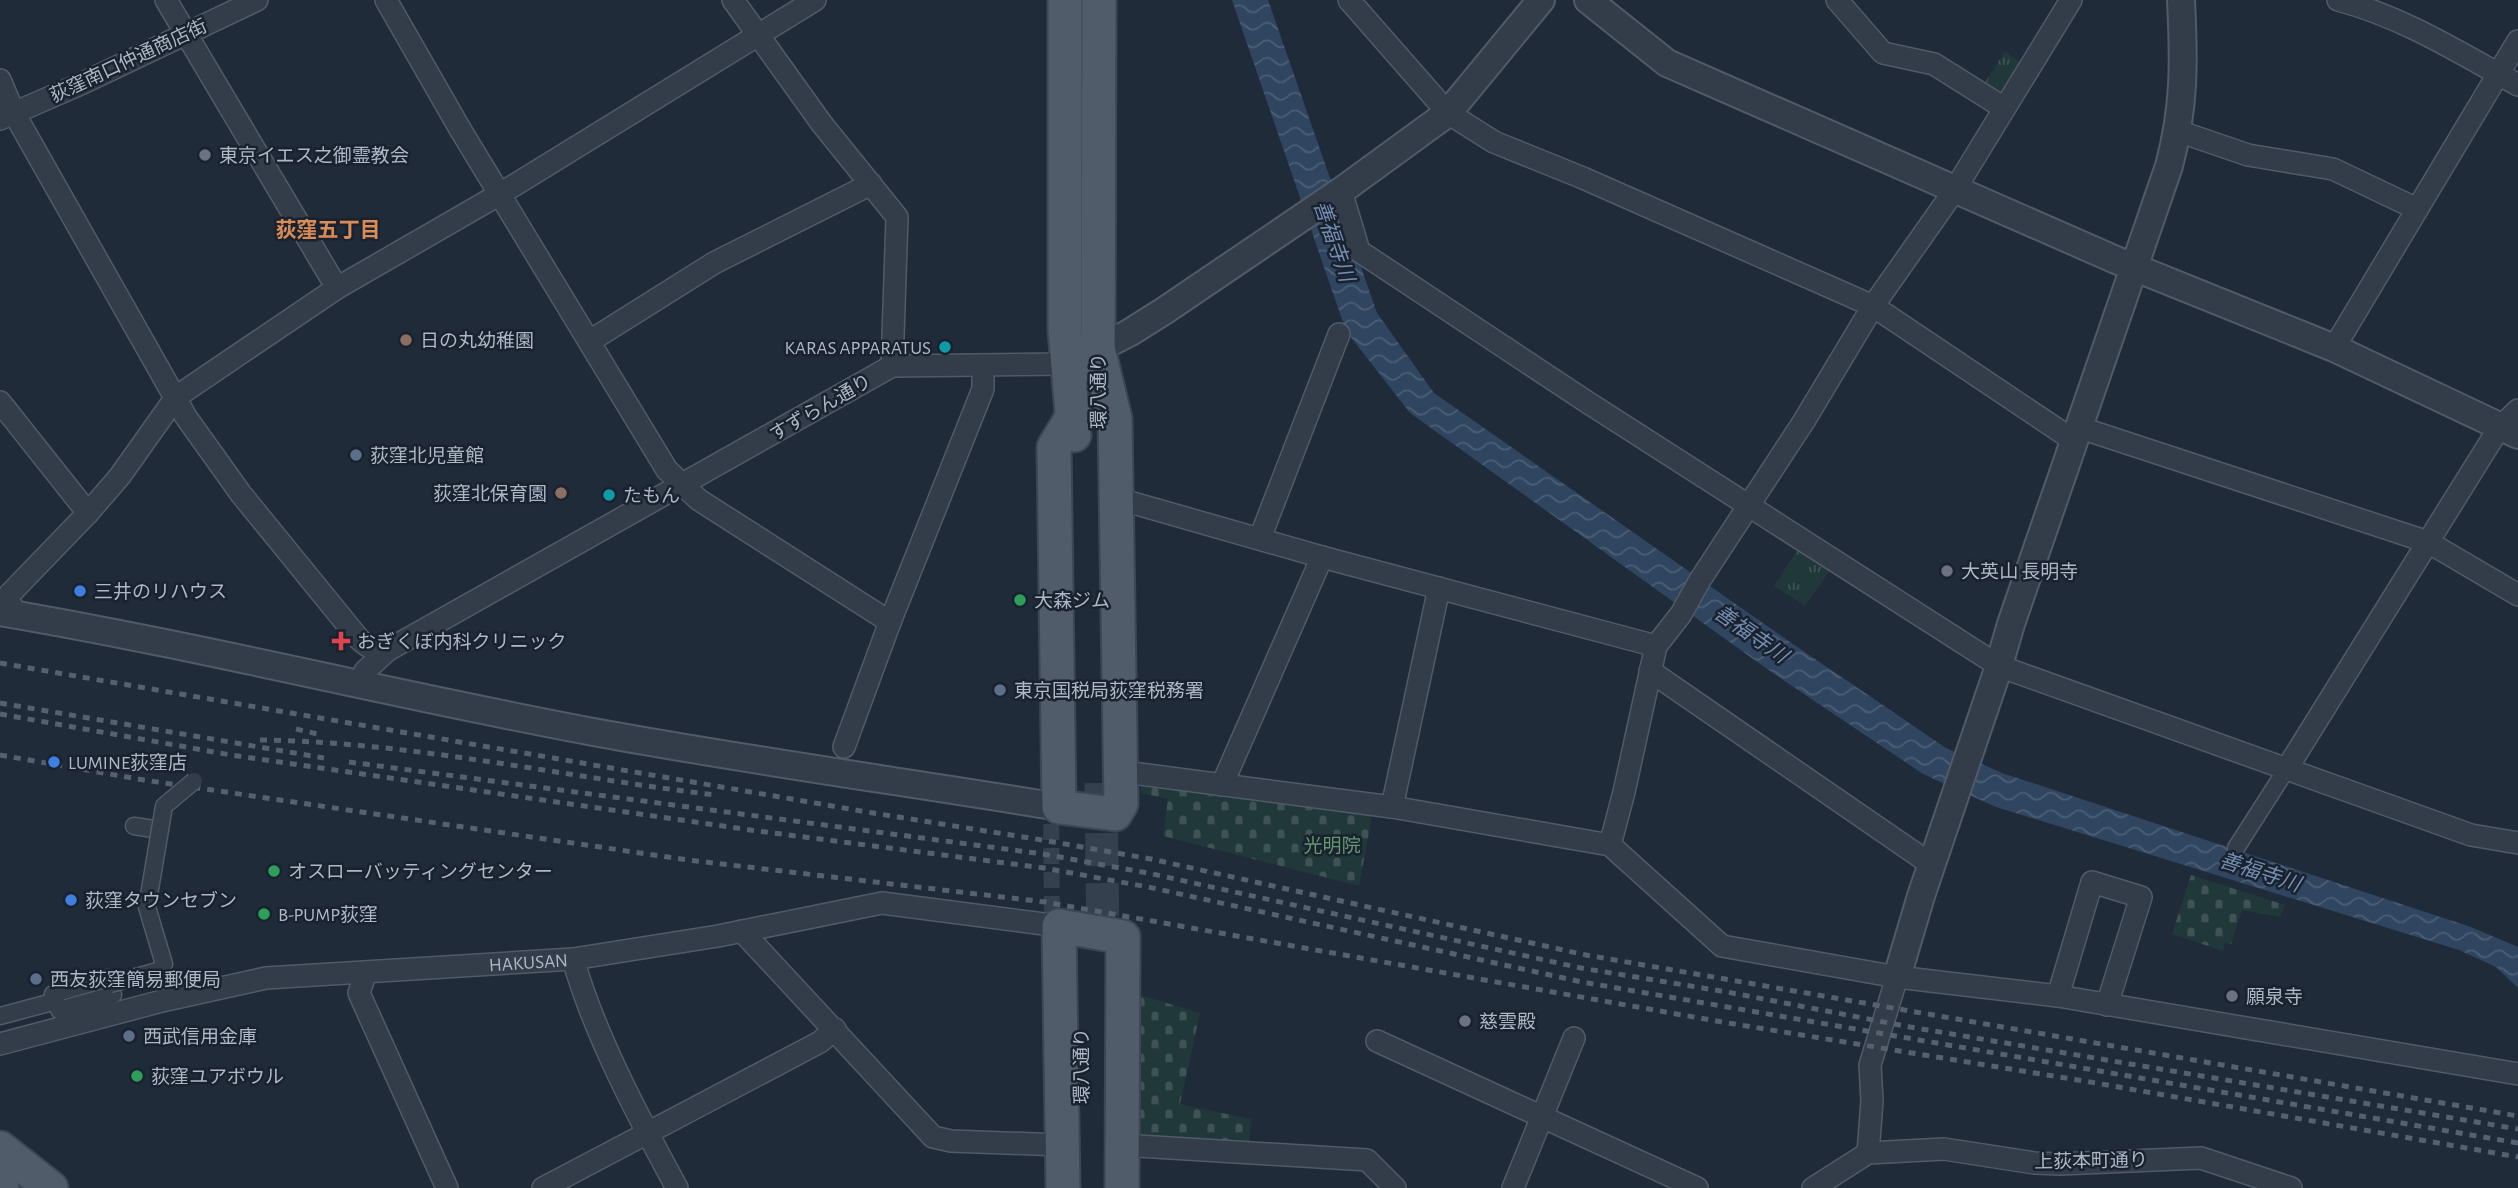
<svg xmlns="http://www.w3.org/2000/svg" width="2518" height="1188" font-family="'Alegreya Sans','Noto Sans JP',sans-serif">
  <defs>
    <pattern id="grass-tufts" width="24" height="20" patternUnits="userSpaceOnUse" patternTransform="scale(1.75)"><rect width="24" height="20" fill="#21383a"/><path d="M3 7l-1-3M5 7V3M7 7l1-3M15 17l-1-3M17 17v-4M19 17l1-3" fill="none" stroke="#3f5355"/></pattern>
    <pattern id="cemetery-stones" width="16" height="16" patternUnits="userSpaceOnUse" patternTransform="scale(1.75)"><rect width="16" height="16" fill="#21383a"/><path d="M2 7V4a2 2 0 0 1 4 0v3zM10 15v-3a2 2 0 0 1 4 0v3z" fill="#3f5355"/></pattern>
    <pattern id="water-waves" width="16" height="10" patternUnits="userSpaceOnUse" patternTransform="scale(1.75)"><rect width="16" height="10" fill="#304560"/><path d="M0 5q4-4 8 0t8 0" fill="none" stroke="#4b5e75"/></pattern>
  </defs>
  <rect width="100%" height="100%" fill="#1f2b39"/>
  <g fill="url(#grass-tufts)">
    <path d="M 2005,51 L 2023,64 L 2003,96 L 1983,86 Z"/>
    <path d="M 1798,549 L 1830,570 L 1805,606 L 1774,586 Z"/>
  </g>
  <g fill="url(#cemetery-stones)">
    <path d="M 1141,782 L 1372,816 L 1359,886 L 1163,836 L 1168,799 L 1141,793 Z"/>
    <path d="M 2191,875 L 2285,905 L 2280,917 L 2242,910 L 2231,944 L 2225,943 L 2223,951 L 2172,934 Z"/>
    <path d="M 1133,993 L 1200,1013 L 1180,1104 L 1251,1119 L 1249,1146 L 1133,1137 Z"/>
  </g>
  <path fill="url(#water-waves)" d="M 1232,0 L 1268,0 L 1377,313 L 1434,393 L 1790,642 L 1946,748 L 2002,773 L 2471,927 L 2518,947 L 2518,988 L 2496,967 L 2459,950 L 1996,807 L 1923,774 L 1770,671 L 1410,413 L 1346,331 Z"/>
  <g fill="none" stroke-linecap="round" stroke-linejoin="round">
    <path stroke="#34404e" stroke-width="16" stroke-dasharray="16 8" stroke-linecap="butt" d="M 1051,800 L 1052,931"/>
    <path stroke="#34404e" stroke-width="33" stroke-dasharray="33 17" stroke-linecap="butt" d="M 1101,783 L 1103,949"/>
    <g stroke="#515a67" stroke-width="19">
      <g id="pedestrian">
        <path d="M 134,826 L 160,830"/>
        <path d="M 2236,848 L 2286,770"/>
        <path d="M 108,978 L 113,995 L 59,1010 L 53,994 Z"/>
        <path d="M 0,1016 L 56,1001"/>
      </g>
    </g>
    <g stroke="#515a67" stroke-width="24">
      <g id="minor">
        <path d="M 166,0 L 337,288"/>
        <path d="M 386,0 L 460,129 L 667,470 L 699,500 L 890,622"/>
        <path d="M 733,0 L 822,124 L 897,217 L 892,366"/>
        <path d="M 1349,0 L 1448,113 L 1494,142 L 1583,178 L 1873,306 L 2073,440"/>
        <path d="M 1837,0 L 1883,53 L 1934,64 L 2004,108"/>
        <path d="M 2338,0 C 2403,17 2460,53 2518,85"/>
        <path d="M 0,80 L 14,113 L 186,417 L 241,494 L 359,639 C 368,648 375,650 388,650"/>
        <path d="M 0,119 L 83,83 L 257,0"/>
        <path d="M 2178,131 L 2248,155 L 2333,169 L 2417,209"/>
        <path d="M 1341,191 L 1359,251 L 1587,402 L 1999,666 L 2471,835 L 2518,843"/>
        <path d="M 590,341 L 714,263 L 871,184"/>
        <path d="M 2334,348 L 2518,41"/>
        <path d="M 0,402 L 88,513"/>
        <path d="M 2078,427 L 2428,542 L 2518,595"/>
        <path d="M 1116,508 L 1133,503 L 1322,557 L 1656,646"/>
        <path d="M 1260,538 L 1339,334"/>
        <path d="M 18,615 L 6,598 L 88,513 L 120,476 L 176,397 L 337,288 L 500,194 L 815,0"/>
        <path d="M 1650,671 L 1932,865"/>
        <path d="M 361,684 L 365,671 L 388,650 L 892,366 L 1069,364"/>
        <path d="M 844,747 L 890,622 L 983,389 L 983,365"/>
        <path d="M 1119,759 L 1125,772 L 1392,807 L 1610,845 L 1722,946 L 1897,977 L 2058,996 L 2518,1074"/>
        <path d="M 2286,770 L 2499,428 L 2518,410"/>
        <path d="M 1222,785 L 1322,557"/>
        <path d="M 1392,807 L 1439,588"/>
        <path d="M 1610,845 L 1624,792 L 1656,646 L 1681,614 L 1700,580 L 1804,421 L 1873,306 L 1954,191 L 2071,0"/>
        <path d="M 742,931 L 933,1137 L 951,1141 L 1062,1145"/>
        <path d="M 573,959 C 595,1036 639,1118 677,1188"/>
        <path d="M 366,972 L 359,993 L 447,1188"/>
        <path d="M 2058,996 L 2092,882 L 2141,897 L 2107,1005"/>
        <path d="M 1377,1041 L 1697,1188"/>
        <path id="s1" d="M 0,1044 L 162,1001 L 266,978 L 573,959 L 718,936 L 882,903 L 1059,926"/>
        <path d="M 1122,1145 L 1367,1160 L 1395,1188"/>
        <path d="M 1868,1153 L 1872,1101 L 1870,1065 L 1897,977"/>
        <path d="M 543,1188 L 820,1042 L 835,1029"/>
        <path d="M 1513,1188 L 1574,1038"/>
        <path d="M 1813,1188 L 1868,1153 L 1944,1149 L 2034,1163 L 2060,1164 L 2201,1158 L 2291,1188"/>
      </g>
    </g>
    <g stroke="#515a67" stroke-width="30">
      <g id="tertiary">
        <path d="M 1588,0 L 1667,63 L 2116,260 L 2334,348 L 2518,435"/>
        <path d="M 1082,357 L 1129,333 L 1164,311 L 1341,191 L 1448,113 L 1541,0"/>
        <path d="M 0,612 C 201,646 399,696 599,733 C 752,761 906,782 1059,807"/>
        <path d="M 1897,977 L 1921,896 L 1996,675 L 2011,624 L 2169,166 C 2185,106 2184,61 2181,0"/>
      </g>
    </g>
    <g stroke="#3d4653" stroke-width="37">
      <g id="primary">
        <path d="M 1065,0 L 1065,331 L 1074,435"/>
        <path d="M 1098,369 L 1099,0"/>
        <path d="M 1074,414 L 1054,447 L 1059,807 L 1115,814 L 1121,804 L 1115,419 L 1098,348"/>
        <path d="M 0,1148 L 51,1188"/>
        <path d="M 0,1186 L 2,1188"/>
        <path d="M 1063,1188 L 1059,926 L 1123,937 L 1122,1188"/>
      </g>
    </g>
    <use href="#pedestrian" stroke="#333d4a" stroke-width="16"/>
    <use href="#minor" stroke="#333d4a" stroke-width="21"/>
    <use href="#tertiary" stroke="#333d4a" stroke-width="26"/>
    <use href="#primary" stroke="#515c6a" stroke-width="33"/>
    <g stroke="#556171" stroke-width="5" stroke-dasharray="7 7" stroke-linecap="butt">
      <path d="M 0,663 L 873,813 L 1042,840 L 1151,859 L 1586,955 L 2518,1116"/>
      <path d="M 0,703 L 324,758"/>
      <path d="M 0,714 L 231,755 L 750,830 L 1044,868 L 1148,887 L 1582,982 L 2518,1143"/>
      <path d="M 296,729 L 322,735"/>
      <path d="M 260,740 C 413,742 564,777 715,795"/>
      <path d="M 0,755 L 144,780 L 688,860 L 1045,902 L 1722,1022 L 2090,1082 L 2518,1157"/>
      <path d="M 349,762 L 1043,854 L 1148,873 L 1581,968 L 1727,992 L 1910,1027 L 2518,1129"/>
    </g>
    <g stroke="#515a67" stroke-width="19" stroke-linecap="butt">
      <path id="pedestrian-bridge" d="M 110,984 L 158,971 L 164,964 L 147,907 L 164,806 L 194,781"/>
    </g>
    <use href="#pedestrian-bridge" stroke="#333d4a" stroke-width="16"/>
  </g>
  <g fill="#6b7280" stroke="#19222e" stroke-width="2.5">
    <circle cx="205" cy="155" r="7"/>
    <circle cx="1947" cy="571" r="7"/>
    <circle cx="2232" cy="996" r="7"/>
    <circle cx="1465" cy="1021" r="7"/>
  </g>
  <g fill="#8d6e63" stroke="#19222e" stroke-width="2.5">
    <circle cx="406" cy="340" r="7"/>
    <circle cx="561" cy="493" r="7"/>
  </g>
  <g fill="#0f9aa8" stroke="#19222e" stroke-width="2.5">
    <circle cx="945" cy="347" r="7"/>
    <circle cx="609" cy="495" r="7"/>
  </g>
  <g fill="#5c6f8a" stroke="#19222e" stroke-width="2.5">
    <circle cx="356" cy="455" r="7"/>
    <circle cx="1000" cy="690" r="7"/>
    <circle cx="36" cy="979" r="7"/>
    <circle cx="129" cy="1036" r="7"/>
  </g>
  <g fill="#3f7fe0" stroke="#19222e" stroke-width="2.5">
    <circle cx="80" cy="591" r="7"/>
    <circle cx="54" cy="762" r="7"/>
    <circle cx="71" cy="900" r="7"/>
  </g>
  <g fill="#2e9e5b" stroke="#19222e" stroke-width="2.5">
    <circle cx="1020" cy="600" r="7"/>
    <circle cx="274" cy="871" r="7"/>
    <circle cx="264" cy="914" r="7"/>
    <circle cx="137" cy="1076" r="7"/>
  </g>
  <path fill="#e0444e" stroke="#19222e" stroke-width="2.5" d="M337.5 630.5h7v7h7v7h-7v7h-7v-7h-7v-7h7z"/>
  <g text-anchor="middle" stroke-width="5" stroke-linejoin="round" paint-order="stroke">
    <g font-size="19" fill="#adb7c6" stroke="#19222e">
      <text transform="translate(128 60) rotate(-25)" y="7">荻窪南口仲通商店街</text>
      <text transform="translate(1098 391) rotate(-90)" y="7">環八通り</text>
      <text transform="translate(820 407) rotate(-30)" y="7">すずらん通り</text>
      <text dy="7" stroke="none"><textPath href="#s1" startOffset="537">HAKUSAN</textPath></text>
      <text transform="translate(1081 1066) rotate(-90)" y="7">環八通り</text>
      <text transform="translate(2091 1160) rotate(-1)" y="7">上荻本町通り</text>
    </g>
    <g font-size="19" fill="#adb7c6" stroke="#19222e" text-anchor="start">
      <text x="219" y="162">東京イエス之御霊教会</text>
      <text x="420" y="347">日の丸幼稚園</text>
      <text x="931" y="354" text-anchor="end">KARAS APPARATUS</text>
      <text x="370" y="462">荻窪北児童館</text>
      <text x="547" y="500" text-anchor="end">荻窪北保育園</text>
      <text x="623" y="502">たもん</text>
      <text x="1961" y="578">大英山 長明寺</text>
      <text x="94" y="598">三井のリハウス</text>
      <text x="1034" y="607">大森ジム</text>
      <text x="357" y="648">おぎくぼ内科クリニック</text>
      <text x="1014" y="697">東京国税局荻窪税務署</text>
      <text x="68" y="769">LUMINE荻窪店</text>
      <text x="288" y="878">オスローバッティングセンター</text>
      <text x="85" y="907">荻窪タウンセブン</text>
      <text x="278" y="921">B-PUMP荻窪</text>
      <text x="50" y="986">西友荻窪簡易郵便局</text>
      <text x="2246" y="1003">願泉寺</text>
      <text x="1479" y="1028">慈雲殿</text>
      <text x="143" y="1043">西武信用金庫</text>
      <text x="151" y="1083">荻窪ユアボウル</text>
    </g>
    <g font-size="19" fill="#64986f" stroke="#19222e">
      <text x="1332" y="852">光明院</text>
    </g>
    <g font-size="21" font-weight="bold" fill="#d98c56" stroke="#19222e">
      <text x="328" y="237">荻窪五丁目</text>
    </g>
    <g font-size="21" font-style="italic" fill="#748eb1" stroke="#19222e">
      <text transform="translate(1334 241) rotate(71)" y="7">善福寺川</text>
      <text transform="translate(1751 634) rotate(35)" y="7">善福寺川</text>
      <text transform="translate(2260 872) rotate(18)" y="7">善福寺川</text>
    </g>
  </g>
</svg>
